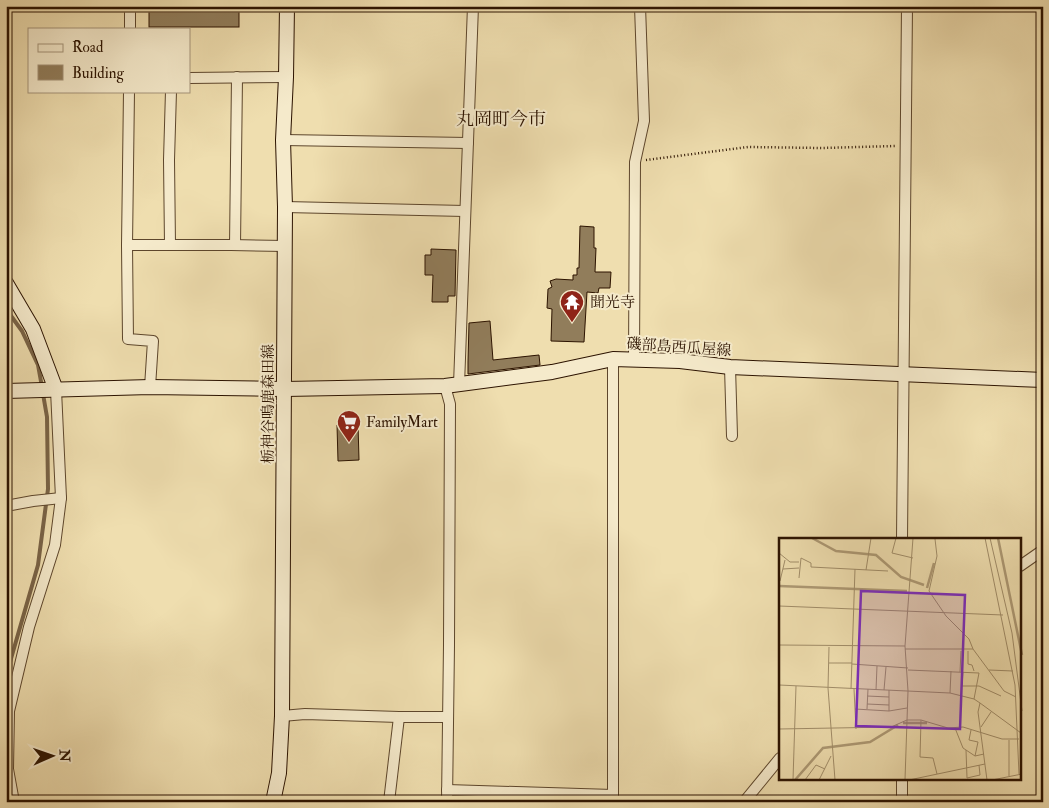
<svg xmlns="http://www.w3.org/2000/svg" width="1049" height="808" font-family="'IM FELL Double Pica','Noto Serif JP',serif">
  <rect width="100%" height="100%" fill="#efdeaf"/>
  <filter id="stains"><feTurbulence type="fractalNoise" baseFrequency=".004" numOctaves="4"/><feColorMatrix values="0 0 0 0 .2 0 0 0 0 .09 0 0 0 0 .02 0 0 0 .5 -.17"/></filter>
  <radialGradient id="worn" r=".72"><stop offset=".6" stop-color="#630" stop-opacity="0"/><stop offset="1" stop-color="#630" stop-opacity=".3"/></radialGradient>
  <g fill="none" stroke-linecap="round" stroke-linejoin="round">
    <g stroke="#796346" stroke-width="4">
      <path d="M 6,309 L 22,331 L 38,365 L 42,387"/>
      <path d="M 6,676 L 38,565 L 48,489 L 47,417 L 43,394"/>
    </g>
  </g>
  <g fill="#917d5b" stroke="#2c1300">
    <rect x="149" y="6" width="90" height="21"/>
    <path d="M 580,226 L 594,227 L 594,248 L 596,248 L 595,272 L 611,272 L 610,288 L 599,288 L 598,293 L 587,292 L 584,342 L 551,341 L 552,309 L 547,308 L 548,289 L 552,287 L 550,281 L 556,279 L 573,280 L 573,275 L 577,275 L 577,268 L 579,268 Z"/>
    <path d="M 431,249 L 456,250 L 455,296 L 448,296 L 448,302 L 432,302 L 433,275 L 425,275 L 425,255 L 431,255 Z"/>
    <path d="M 490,321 L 493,360 L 539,355 L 540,365 L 468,374 L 468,362 L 469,323 Z"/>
    <path d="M 358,424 L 359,460 L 338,461 L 337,425 Z"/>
  </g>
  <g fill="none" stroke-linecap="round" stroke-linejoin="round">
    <g stroke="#5d462c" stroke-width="12">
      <g id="street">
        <path d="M 130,29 L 130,6"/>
        <path d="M 189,78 L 286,77"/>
        <path d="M 129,91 L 127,245 L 231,245 L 285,246"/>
        <path d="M 283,140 L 468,143"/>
        <path d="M 285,207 L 465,211"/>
        <path d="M 127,245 L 128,339 L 153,341 L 150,387"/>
        <path d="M 170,245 L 169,160 L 171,91"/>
        <path d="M 235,245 L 237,77"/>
        <path d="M 634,359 L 635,162 L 644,121 L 640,6"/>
        <path d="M 730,367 L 732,436"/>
        <path d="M 459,385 L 473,6"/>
        <path d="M 445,386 L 450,404 L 449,645 L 447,802"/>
        <path d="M 6,506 L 33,501 L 61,498"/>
        <path d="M 902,539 L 907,6"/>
        <path d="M 1020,566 L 1043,550"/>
        <path d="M 282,716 L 305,714 L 399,717 L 448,717"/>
        <path d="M 902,779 L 902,802"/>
        <path d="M 447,790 L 613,795"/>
        <path d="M 14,802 L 8,769 L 9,711 L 29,627 L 55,545 L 61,498 L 56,390"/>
        <path d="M 389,802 L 399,717"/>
        <path d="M 613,802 L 613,359"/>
        <path d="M 744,802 L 780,758"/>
      </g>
    </g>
    <g stroke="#2c1300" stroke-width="16">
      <g id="secondary">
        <path d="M 6,283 L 33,329 L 56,390"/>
        <path d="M 6,391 L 150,387 L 285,389 L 445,386 L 552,372 L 613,359 L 680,361 L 730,367 L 1043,380"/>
        <path d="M 273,802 L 279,773 L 282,716 L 285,207 L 283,140 L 286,77 L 287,6"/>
      </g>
    </g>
    <path stroke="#2c1300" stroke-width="2.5" stroke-dasharray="1 2.5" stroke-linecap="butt" d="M 646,160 L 748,147 L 822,148 L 895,146"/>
    <use href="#street" stroke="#f5eacb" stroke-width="10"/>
    <use href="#secondary" stroke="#f5eacb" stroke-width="14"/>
  </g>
  <defs>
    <g id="temple-pin" transform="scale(1.25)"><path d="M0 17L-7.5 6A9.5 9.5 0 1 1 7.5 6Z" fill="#8f2418" stroke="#f5eacb"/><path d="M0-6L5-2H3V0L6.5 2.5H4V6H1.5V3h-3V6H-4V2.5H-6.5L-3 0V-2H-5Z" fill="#fff"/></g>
    <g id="supermarket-pin" transform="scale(1.25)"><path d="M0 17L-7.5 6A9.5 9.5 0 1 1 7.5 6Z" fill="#8f2418" stroke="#f5eacb"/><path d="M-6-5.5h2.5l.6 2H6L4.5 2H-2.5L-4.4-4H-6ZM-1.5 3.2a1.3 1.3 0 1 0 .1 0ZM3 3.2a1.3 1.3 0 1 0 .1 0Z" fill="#fff"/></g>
  </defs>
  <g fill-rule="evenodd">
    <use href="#temple-pin" x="572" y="302"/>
    <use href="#supermarket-pin" x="349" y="422"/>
  </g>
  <g text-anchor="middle" stroke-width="4" stroke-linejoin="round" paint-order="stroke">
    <g font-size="15" fill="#2c1300" stroke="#f5eacb" text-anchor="start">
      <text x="590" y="307">聞光寺</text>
      <text x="366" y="427">FamilyMart</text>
    </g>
    <g font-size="15" fill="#2c1300" stroke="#f5eacb">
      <text transform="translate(679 347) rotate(4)" y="5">磯部島西瓜屋線</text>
      <text transform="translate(268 404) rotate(-90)" y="5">栃神谷鳴鹿森田線</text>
    </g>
    <g font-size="18" fill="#2c1300" stroke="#f5eacb">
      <text x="501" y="125">丸岡町今市</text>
    </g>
  </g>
  <g transform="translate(779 538)">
    <rect width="242" height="242" fill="#efdeaf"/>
    <path fill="none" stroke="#ad9974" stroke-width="2.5" d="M 33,0 L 57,13 L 97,17 L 122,39 L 145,47M 219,0 L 243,117M 0,48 L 128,53M 148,50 L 155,25M 124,185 L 148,185M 16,242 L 44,210 L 91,204 L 119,187"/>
    <path fill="none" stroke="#a18d69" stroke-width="1" d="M 117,0 L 113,15 L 134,20M 153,0 L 176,0M 206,0 L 236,147 L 240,236M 211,0 L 233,95 L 243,173M 156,1 L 158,18 L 150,53 L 167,78 L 190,101 L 194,111 L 225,153 L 237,159M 0,15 L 11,24 L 20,24M 4,31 L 20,30M 87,32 L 92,0M 20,40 L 22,20 L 32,25 L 32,29 L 109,33M 1,43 L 6,22M 0,68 L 224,77M 0,107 L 126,108M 50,109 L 49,150 L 56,242M 126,111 L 194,111M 189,113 L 189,126 L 193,127 L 195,133M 50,125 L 73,125M 73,126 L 129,130M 129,132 L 200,135 L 195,161M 210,132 L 234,133M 181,134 L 182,113M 184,134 L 183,148 L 200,148 L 222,158M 0,147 L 171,155 L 195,161 L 201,165 L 199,174 L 208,242M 72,151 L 76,31M 75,151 L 77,191M 97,152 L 98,128M 105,152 L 107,129M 129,153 L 126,108 L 134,0M 171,155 L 172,133M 88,158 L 110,159M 201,165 L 242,195M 88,166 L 110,167M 76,171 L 110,173 L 110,152M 88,171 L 89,151M 110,173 L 128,170M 142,182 L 141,219 L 154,220 L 158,236M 202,189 L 212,174M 176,190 L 184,210 L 196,218 L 205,216M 0,191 L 112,189 L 128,182 L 142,182 L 169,190 L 184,189 L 223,201 L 240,201M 192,192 L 190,202 L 199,204 L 196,218M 230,202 L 230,238M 187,212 L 188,240 L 201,237 L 200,227M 14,242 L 17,148M 26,242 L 37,227 L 46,231M 40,242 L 52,218M 126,242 L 129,153M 130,242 L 206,226M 213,242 L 243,236"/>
    <path fill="#7b2cbf" fill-opacity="0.15" stroke="#7b2cbf" stroke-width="2.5" d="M 82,53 L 186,57 L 181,191 L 77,188 Z"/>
    <rect width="242" height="242" fill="none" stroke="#2c1300" stroke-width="2.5"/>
  </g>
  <rect width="1049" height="808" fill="none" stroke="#efdeaf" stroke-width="25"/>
  <rect x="8" y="8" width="1034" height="793" fill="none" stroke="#2c1300" stroke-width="2.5"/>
  <rect x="12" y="12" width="1024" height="783" fill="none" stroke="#2c1300"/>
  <rect x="28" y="28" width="162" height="65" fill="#f5eacb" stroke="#a5947a"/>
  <rect x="38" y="44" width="25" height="8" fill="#f5eacb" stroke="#a5947a"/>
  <text x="72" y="52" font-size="15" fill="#2c1300">Road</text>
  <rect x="38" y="65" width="25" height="15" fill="#917d5b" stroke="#a5947a"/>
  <text x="72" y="78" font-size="15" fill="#2c1300">Building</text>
  <g transform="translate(52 756) rotate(88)" stroke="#f5eacb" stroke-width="4" paint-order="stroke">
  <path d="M0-4L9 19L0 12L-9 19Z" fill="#2c1300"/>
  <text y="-8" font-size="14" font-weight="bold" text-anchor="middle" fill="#2c1300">N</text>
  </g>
  <rect width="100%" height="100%" filter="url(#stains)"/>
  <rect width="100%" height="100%" fill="url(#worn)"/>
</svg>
